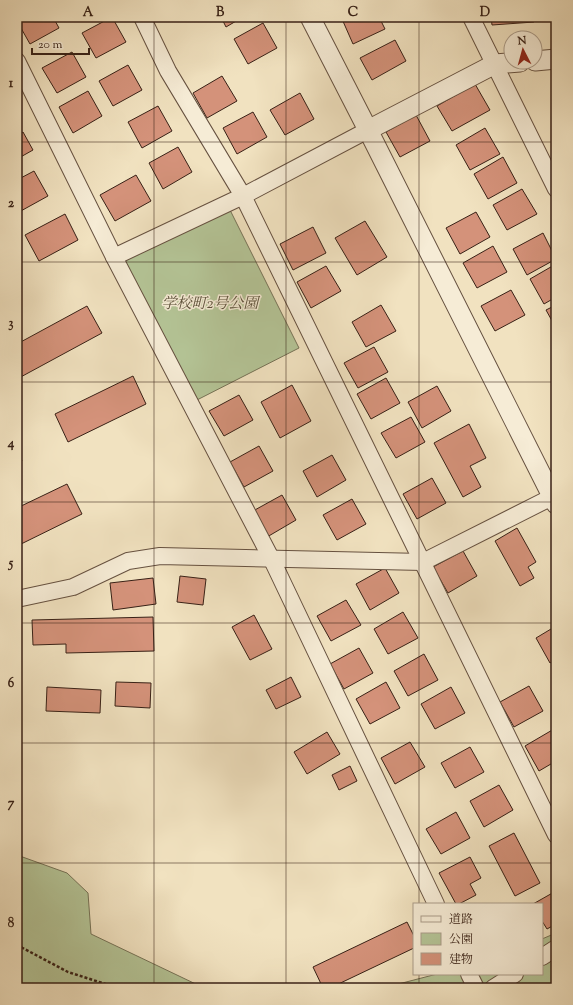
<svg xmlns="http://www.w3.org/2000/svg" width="573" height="1005" font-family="'Sorts Mill Goudy','Noto Serif JP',serif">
  <rect width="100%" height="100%" fill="#f1e2c0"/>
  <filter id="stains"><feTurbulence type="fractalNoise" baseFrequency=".005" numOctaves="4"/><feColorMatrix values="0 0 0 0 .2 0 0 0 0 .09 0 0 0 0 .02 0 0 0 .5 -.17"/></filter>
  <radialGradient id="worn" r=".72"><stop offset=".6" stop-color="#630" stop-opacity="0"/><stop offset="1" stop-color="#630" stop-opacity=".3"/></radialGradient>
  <g fill="#b4c496" stroke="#767256">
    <path d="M 227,204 L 299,348 L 193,402 L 121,258 Z"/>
    <path d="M 17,855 L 67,873 L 88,893 L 91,934 L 202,987 L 212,988 L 17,988 Z"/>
    <path d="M 556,933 L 556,988 L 383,988 L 437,974 L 542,974 L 542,939 Z"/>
  </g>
  <g fill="#d4927a" stroke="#382116">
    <path d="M 18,17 L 53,17 L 59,28 L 30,44 L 17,21 Z"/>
    <path d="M 112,17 L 126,42 L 96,58 L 82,33 Z"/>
    <path d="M 221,17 L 243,17 L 226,27 Z"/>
    <path d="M 346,17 L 379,17 L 385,29 L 353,44 L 342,19 Z"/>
    <path d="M 491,17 L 534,17 L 534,22 L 492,25 Z"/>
    <path d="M 263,23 L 277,48 L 248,64 L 234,39 Z"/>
    <path d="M 395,40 L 406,61 L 372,80 L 360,58 Z"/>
    <path d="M 72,52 L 86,77 L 57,93 L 42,68 Z"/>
    <path d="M 128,65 L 142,90 L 113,106 L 99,81 Z"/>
    <path d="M 222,76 L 237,101 L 207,118 L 193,93 Z"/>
    <path d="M 475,84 L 490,110 L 452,131 L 437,106 Z"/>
    <path d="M 88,91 L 102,116 L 73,133 L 59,107 Z"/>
    <path d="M 300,93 L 314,119 L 285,135 L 270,110 Z"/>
    <path d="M 158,106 L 172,131 L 142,148 L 128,122 Z"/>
    <path d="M 253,112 L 267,137 L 237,154 L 223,128 Z"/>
    <path d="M 416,115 L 430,141 L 400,157 L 386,132 Z"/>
    <path d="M 485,128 L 500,154 L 470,170 L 456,145 Z"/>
    <path d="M 23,132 L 33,150 L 17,159 L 17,136 Z"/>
    <path d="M 178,147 L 192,172 L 163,189 L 149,163 Z"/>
    <path d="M 503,157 L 517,183 L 488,199 L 474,174 Z"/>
    <path d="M 34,171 L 48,196 L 19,212 L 17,209 L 17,180 Z"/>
    <path d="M 136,175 L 151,201 L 115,221 L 100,195 Z"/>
    <path d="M 522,189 L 537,214 L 507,230 L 493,205 Z"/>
    <path d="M 476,212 L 490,237 L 460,254 L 446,228 Z"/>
    <path d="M 65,214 L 78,240 L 39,261 L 25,235 Z"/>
    <path d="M 365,221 L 387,257 L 357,275 L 335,238 Z"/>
    <path d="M 313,227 L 326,253 L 293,270 L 280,244 Z"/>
    <path d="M 543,233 L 556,259 L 527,275 L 513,249 Z"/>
    <path d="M 493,246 L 507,272 L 477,288 L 463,263 Z"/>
    <path d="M 556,264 L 556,297 L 544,304 L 530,279 Z"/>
    <path d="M 326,266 L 341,291 L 311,308 L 297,282 Z"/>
    <path d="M 511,290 L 525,315 L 495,331 L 481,306 Z"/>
    <path d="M 381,305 L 396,331 L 366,347 L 352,322 Z"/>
    <path d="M 556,305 L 556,328 L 546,310 Z"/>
    <path d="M 87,306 L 102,333 L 17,379 L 17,344 Z"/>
    <path d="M 374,347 L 388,372 L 358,388 L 344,363 Z"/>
    <path d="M 133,376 L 146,404 L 68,442 L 55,414 Z"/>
    <path d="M 386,378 L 400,403 L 371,419 L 357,394 Z"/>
    <path d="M 292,385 L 311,421 L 280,438 L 261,402 Z"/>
    <path d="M 437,386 L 451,411 L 422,428 L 408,402 Z"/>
    <path d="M 239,395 L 253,420 L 224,436 L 209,411 Z"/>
    <path d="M 411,417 L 425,442 L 396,458 L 381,433 Z"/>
    <path d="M 469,424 L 486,458 L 470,466 L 481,487 L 463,497 L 434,443 Z"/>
    <path d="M 259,446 L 273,471 L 244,487 L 230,462 Z"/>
    <path d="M 17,452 L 22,461 L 17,463 Z"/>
    <path d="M 332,455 L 346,480 L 317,497 L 303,471 Z"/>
    <path d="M 432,478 L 446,503 L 417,519 L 403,494 Z"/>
    <path d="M 67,484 L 82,514 L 17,546 L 17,508 Z"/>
    <path d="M 282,495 L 296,520 L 267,537 L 253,511 Z"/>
    <path d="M 352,499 L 366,524 L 337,540 L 323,515 Z"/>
    <path d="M 517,528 L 536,562 L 528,567 L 534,578 L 520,586 L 495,541 Z"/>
    <path d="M 463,551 L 477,576 L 448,593 L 433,567 Z"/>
    <path d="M 385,568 L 399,593 L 370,610 L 356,584 Z"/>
    <path d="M 180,576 L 206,579 L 203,605 L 177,602 Z"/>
    <path d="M 153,578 L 156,604 L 113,610 L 110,583 Z"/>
    <path d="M 346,600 L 361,625 L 331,641 L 317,616 Z"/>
    <path d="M 403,612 L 418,638 L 388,654 L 374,629 Z"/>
    <path d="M 254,615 L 272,649 L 250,660 L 232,627 Z"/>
    <path d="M 153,617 L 154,651 L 66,653 L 66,644 L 33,645 L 32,620 Z"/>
    <path d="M 556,626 L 556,659 L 550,663 L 536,638 Z"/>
    <path d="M 359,648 L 373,673 L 344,689 L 330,664 Z"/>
    <path d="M 424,654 L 438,680 L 408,696 L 394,671 Z"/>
    <path d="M 291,677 L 301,697 L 276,709 L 266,690 Z"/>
    <path d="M 116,682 L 151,683 L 150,708 L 115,706 Z"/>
    <path d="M 386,682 L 400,708 L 370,724 L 356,699 Z"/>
    <path d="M 529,686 L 543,711 L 514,727 L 500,702 Z"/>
    <path d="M 47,687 L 101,690 L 100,713 L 46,711 Z"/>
    <path d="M 451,687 L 465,713 L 435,729 L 421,704 Z"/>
    <path d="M 554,729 L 556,732 L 556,761 L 539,771 L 525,746 Z"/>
    <path d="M 327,732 L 340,754 L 307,774 L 294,752 Z"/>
    <path d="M 410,742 L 425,767 L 395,784 L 381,758 Z"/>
    <path d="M 470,747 L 484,772 L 455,788 L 441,763 Z"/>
    <path d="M 350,766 L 357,781 L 339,790 L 332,775 Z"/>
    <path d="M 499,785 L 513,810 L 484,827 L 470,801 Z"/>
    <path d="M 456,812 L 470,838 L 441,854 L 426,829 Z"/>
    <path d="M 514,833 L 540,883 L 515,896 L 489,846 Z"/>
    <path d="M 470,857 L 481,878 L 470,884 L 476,895 L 459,904 L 456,904 L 439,873 Z"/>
    <path d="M 556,891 L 556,924 L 547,929 L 542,921 L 542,904 L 533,904 Z"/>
    <path d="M 407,922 L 414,936 L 414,948 L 330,988 L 323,988 L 313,967 Z"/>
  </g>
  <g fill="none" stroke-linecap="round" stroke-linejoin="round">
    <g stroke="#665140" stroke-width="18">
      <g id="minor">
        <path d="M 471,17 L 556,189"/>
        <path d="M 17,61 L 114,257 L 272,560 L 436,904"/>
        <path d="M 368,130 L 243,196 L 556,835"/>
        <path d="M 114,257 L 243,196 L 168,71 L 142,17"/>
        <path d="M 17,599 L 73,587 L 128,561 L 160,556 L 423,562 L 552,497 L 556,493"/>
        <path d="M 542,957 L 556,948"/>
        <path d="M 469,974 L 476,988"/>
        <path d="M 493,988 L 515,974"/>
      </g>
    </g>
    <g stroke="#665140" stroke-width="21">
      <g id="tertiary">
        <path d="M 310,17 L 368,130 L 556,504"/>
        <path d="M 535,61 L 556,59"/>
        <path d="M 368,130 L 495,64 L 520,62"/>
      </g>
    </g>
    <path stroke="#382116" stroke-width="2.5" stroke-dasharray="3 2" stroke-linecap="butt" d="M 17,945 L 68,972 L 118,988"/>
    <use href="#minor" stroke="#f6ecd6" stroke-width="16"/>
    <use href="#tertiary" stroke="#f6ecd6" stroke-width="19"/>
  </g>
  <path fill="none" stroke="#382116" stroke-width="1" stroke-opacity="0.55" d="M 154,17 L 154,988M 286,17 L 286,988M 419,17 L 419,904M 17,142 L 556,142M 17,262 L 556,262M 17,382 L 556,382M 17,502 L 556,502M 17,623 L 556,623M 17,743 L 556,743M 17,863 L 556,863M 419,974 L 419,988"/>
  <g text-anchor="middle" stroke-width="3" stroke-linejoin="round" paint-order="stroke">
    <g font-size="15" font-style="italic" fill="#5d523c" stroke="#f6ecd6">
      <text x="210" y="308">学校町2号公園</text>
    </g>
  </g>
  <rect width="573" height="1005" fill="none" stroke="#f1e2c0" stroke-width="44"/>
  <rect x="413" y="903" width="130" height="72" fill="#f6ecd6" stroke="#aa9b89"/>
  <rect x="421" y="916" width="20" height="6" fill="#f6ecd6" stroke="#aa9b89"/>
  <text x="449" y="923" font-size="12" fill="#382116">道路</text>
  <rect x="421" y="933" width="20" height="12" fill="#b4c496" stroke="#aa9b89"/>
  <text x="449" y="943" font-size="12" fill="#382116">公園</text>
  <rect x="421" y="953" width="20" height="12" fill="#d4927a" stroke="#aa9b89"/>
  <text x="449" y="963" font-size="12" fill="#382116">建物</text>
  <g transform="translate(523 50) rotate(354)"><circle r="19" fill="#f6ecd6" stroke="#aa9b89"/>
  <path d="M0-3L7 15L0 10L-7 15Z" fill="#8f2418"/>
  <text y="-6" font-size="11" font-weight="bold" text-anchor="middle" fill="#382116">N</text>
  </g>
  <path d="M32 48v6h57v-6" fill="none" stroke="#382116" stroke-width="2"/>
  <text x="38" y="48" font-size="12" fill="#382116" stroke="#f6ecd6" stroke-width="3" paint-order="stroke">20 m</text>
  <rect x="22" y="22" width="529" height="961" fill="none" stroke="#382116" stroke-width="1.5"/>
  <g font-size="13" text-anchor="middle" font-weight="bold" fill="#382116">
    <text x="88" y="16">A</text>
    <text x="220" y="16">B</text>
    <text x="353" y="16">C</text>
    <text x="485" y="16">D</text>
    <text x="11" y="87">1</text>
    <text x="11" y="207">2</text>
    <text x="11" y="327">3</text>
    <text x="11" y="447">4</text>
    <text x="11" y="567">5</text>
    <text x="11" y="687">6</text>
    <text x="11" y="807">7</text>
    <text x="11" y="927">8</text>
  </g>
  <rect width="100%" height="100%" filter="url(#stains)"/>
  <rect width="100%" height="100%" fill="url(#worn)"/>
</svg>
